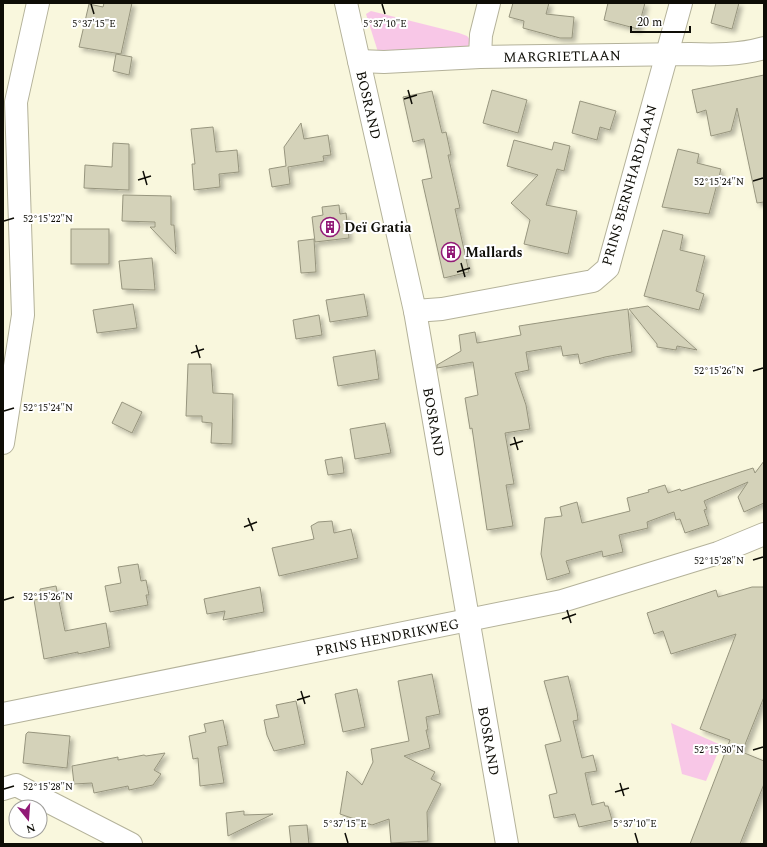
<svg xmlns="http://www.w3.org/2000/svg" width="767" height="847" font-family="Spectral,serif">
  <defs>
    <filter id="shadow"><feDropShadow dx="3.5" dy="3.5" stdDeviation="2" flood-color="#0004"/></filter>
  </defs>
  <rect width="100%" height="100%" fill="#f9f7dd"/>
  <g fill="#f8c7e7">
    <path d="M 371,11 L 459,33 L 467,36 L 471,41 L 467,47 L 378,52 L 366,14 Z"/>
    <path d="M 671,723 L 721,745 L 706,781 L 682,774 Z"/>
  </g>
  <g fill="#d4d2b9" stroke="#97957e" filter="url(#shadow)">
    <path d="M 104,3 L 132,3 L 121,54 L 79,47 L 89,4 L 103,7 Z"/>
    <path d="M 513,3 L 549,3 L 546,14 L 574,17 L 572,38 L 560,38 L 523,28 L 524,21 L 509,17 Z"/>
    <path d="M 608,3 L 645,3 L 638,29 L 604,20 Z"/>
    <path d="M 716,3 L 739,3 L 732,29 L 711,23 Z"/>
    <path d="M 116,54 L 132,57 L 129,75 L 113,71 Z"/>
    <path d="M 764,75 L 764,202 L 757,203 L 737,108 L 731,131 L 711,136 L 706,110 L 697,113 L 692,90 Z"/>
    <path d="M 492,90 L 527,100 L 518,133 L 483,123 Z"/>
    <path d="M 432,91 L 442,133 L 446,132 L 451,155 L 448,155 L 460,208 L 455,209 L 469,272 L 444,278 L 422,180 L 432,178 L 424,139 L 413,142 L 403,97 Z"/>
    <path d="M 580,101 L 616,111 L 610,130 L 600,127 L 597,140 L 572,133 Z"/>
    <path d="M 301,123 L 304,139 L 328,135 L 331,155 L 323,156 L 324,161 L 288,167 L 290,184 L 272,187 L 269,169 L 286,166 L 284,147 Z"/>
    <path d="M 213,127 L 216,152 L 237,150 L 239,172 L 219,174 L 220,187 L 194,190 L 192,164 L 195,164 L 191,129 Z"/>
    <path d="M 514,140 L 552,150 L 554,142 L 570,146 L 564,171 L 557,169 L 546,205 L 577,211 L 568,254 L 524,244 L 530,220 L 511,203 L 538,175 L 507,166 Z"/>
    <path d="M 113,143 L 129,144 L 129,190 L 84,188 L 85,165 L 112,167 Z"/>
    <path d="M 678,149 L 699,154 L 697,163 L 721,169 L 709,214 L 662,207 Z"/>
    <path d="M 123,195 L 171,196 L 171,225 L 174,225 L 176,254 L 150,227 L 155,227 L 155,222 L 122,221 Z"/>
    <path d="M 339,205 L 340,214 L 346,213 L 349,238 L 315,242 L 312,217 L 323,215 L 322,207 Z"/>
    <rect x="71" y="229" width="38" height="35"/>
    <path d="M 663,230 L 683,235 L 680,250 L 705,256 L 696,291 L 704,294 L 699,310 L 644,296 Z"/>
    <path d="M 314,239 L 316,272 L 301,273 L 298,241 Z"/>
    <path d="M 152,258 L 155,290 L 122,289 L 119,261 Z"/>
    <path d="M 364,294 L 368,316 L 330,322 L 326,300 Z"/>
    <path d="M 133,304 L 137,328 L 97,333 L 93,310 Z"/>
    <path d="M 648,306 L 697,350 L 677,346 L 676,350 L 657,347 L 657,344 L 629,309 Z"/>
    <path d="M 628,309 L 632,352 L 605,357 L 580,364 L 578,354 L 563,356 L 561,346 L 526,352 L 529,370 L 515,373 L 526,405 L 530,429 L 505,433 L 514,484 L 506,485 L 513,526 L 487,530 L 472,428 L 470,429 L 465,398 L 478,395 L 473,362 L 437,368 L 437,365 L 461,351 L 459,335 L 475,332 L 477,343 L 521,335 L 519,326 Z"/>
    <path d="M 319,315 L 322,335 L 296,339 L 293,320 Z"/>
    <path d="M 375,350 L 379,379 L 338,386 L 333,357 Z"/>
    <path d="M 188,364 L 211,364 L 213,393 L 233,394 L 232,444 L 211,443 L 212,423 L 202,422 L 202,416 L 186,416 Z"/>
    <path d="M 122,402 L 142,412 L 132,433 L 112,423 Z"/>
    <path d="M 385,423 L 391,453 L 355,459 L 350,429 Z"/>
    <path d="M 342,457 L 344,473 L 328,475 L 325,460 Z"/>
    <path d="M 764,461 L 764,503 L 744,512 L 738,497 L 748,482 L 704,501 L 707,509 L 704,510 L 709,525 L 685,533 L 680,519 L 676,520 L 674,512 L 647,522 L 648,528 L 619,535 L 623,552 L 603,557 L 602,551 L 566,561 L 570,573 L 547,580 L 541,554 L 545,518 L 562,516 L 560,507 L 577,502 L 582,523 L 630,511 L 627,498 L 649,492 L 648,490 L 665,485 L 668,493 L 680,489 L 681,491 L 753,468 L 755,473 Z"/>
    <path d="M 332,521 L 334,533 L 351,529 L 358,558 L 279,576 L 272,548 L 314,539 L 311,526 L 318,522 Z"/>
    <path d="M 138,564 L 141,581 L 146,580 L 149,595 L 146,595 L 148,605 L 110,612 L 105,586 L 121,583 L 118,567 Z"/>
    <path d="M 56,586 L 65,631 L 106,623 L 110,647 L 78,654 L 78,652 L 44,659 L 34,600 L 41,599 L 40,589 Z"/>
    <path d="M 260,587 L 264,612 L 223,620 L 225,611 L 207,614 L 204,599 Z"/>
    <path d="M 752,587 L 764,587 L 764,697 L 742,752 L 764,761 L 764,784 L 740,844 L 690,844 L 730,740 L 700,729 L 736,634 L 671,654 L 663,631 L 654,634 L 647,613 L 716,590 L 718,597 Z"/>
    <path d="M 432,674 L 440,714 L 426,717 L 428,730 L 426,730 L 430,748 L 404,756 L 435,772 L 431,779 L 441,784 L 427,812 L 428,841 L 391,843 L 389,819 L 372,825 L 340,814 L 347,771 L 362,785 L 373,762 L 371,749 L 409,741 L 398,681 Z"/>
    <path d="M 568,676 L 577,712 L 578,720 L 573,721 L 582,758 L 593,755 L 597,771 L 585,773 L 592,805 L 604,802 L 605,806 L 608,806 L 612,820 L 579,827 L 575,814 L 554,818 L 549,795 L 557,793 L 545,745 L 561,741 L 544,681 Z"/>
    <path d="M 357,689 L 365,727 L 343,732 L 335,694 Z"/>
    <path d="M 296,701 L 305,744 L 274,751 L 267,735 L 264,720 L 279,717 L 276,705 Z"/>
    <path d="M 223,720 L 228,745 L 218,747 L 224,783 L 200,786 L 198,758 L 193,759 L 189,736 L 206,732 L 204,724 Z"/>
    <path d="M 28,732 L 70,736 L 67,768 L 23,763 L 26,734 Z"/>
    <path d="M 165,753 L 154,770 L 161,774 L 153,785 L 129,790 L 128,786 L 94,793 L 92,783 L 74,784 L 72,766 L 118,757 L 118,760 L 144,755 L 146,756 Z"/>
    <path d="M 244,811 L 244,815 L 273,814 L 228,836 L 226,813 Z"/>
    <path d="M 307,825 L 309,844 L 291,844 L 289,826 Z"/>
  </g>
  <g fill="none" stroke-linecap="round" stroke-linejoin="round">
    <g stroke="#b4b29a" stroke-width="24">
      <g id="minor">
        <path d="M 346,3 L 415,311 L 507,844"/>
        <path d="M 480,57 L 481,35 L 489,3"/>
        <path d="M 359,61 L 384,62 L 480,57 L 690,54 C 715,55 739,55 764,48"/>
        <path d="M 415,311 L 442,309 L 593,281 L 608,268 L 681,3"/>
        <path d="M 3,443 L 23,315 L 16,102 L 38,3"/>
        <path d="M 3,714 L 562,601 L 718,553 L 764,534"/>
        <path d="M 3,789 L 16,785 L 131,844"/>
      </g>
    </g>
    <use href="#minor" stroke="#fff" stroke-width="22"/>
  </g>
  <path fill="none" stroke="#0e0d06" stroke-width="1.5" d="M 91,4 L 94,14M 382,4 L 385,14M 408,90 L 412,104M 404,99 L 417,95M 143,171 L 147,185M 138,180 L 151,176M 753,181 L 763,178M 4,221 L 14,218M 461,263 L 465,277M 457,272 L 470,268M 196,345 L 200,358M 191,353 L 204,349M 753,371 L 763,368M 4,411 L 14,408M 514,437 L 518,450M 510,445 L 523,441M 248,518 L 253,531M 244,527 L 257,522M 753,560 L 763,557M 4,600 L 14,597M 567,610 L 571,623M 562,619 L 576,614M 301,691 L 305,704M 297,700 L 310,696M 753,750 L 763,747M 620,783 L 624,796M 4,789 L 14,786M 615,792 L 629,788M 345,833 L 348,843M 635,833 L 638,843"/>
  <defs>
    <g id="building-ring" transform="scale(1)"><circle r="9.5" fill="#fff" stroke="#921a77" stroke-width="1.5"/><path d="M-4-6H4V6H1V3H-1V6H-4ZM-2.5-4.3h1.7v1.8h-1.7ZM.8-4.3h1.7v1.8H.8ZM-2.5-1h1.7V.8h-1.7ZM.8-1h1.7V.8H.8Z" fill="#921a77"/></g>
  </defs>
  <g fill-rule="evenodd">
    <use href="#building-ring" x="330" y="227"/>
    <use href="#building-ring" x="451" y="252"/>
  </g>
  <g text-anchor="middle" stroke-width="4" stroke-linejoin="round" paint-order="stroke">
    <g font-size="14" fill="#0e0d06" stroke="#fff">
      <text transform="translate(562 56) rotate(-1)" y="5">MARGRIETLAAN</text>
      <text transform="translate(369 105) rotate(77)" y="5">BOSRAND</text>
      <text transform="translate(629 185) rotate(-74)" y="5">PRINS BERNHARDLAAN</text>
      <text transform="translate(434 422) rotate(80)" y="5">BOSRAND</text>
      <text transform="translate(387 637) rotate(-11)" y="5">PRINS HENDRIKWEG</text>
      <text transform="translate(489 741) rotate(80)" y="5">BOSRAND</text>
    </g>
    <g font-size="14" font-weight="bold" fill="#0e0d06" stroke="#fff" text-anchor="start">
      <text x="344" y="232">Deï Gratia</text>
      <text x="465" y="257">Mallards</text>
    </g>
  </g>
  <g font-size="10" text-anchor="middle" fill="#0e0d06" stroke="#fff" stroke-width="4" stroke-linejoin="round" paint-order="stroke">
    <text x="94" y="27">5°37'15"E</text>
    <text x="385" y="27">5°37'10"E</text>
    <text x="719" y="185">52°15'24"N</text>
    <text x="48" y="222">52°15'22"N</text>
    <text x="719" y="374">52°15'26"N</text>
    <text x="48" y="411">52°15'24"N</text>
    <text x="719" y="564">52°15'28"N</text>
    <text x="48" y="600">52°15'26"N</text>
    <text x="719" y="753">52°15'30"N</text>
    <text x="48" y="790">52°15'28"N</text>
    <text x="345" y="827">5°37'15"E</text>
    <text x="635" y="827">5°37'10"E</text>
  </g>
  <rect width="767" height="847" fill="none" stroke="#0e0d06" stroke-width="8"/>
  <g transform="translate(28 819) rotate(163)"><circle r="19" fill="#ffffff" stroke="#9f9e9b"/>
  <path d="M0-3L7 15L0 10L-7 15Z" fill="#921a77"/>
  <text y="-6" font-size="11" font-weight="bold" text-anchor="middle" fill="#0e0d06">N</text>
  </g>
  <path d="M631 26v6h59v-6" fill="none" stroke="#0e0d06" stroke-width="2"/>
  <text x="637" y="26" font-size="12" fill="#0e0d06" stroke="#ffffff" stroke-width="3" paint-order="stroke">20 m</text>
</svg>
